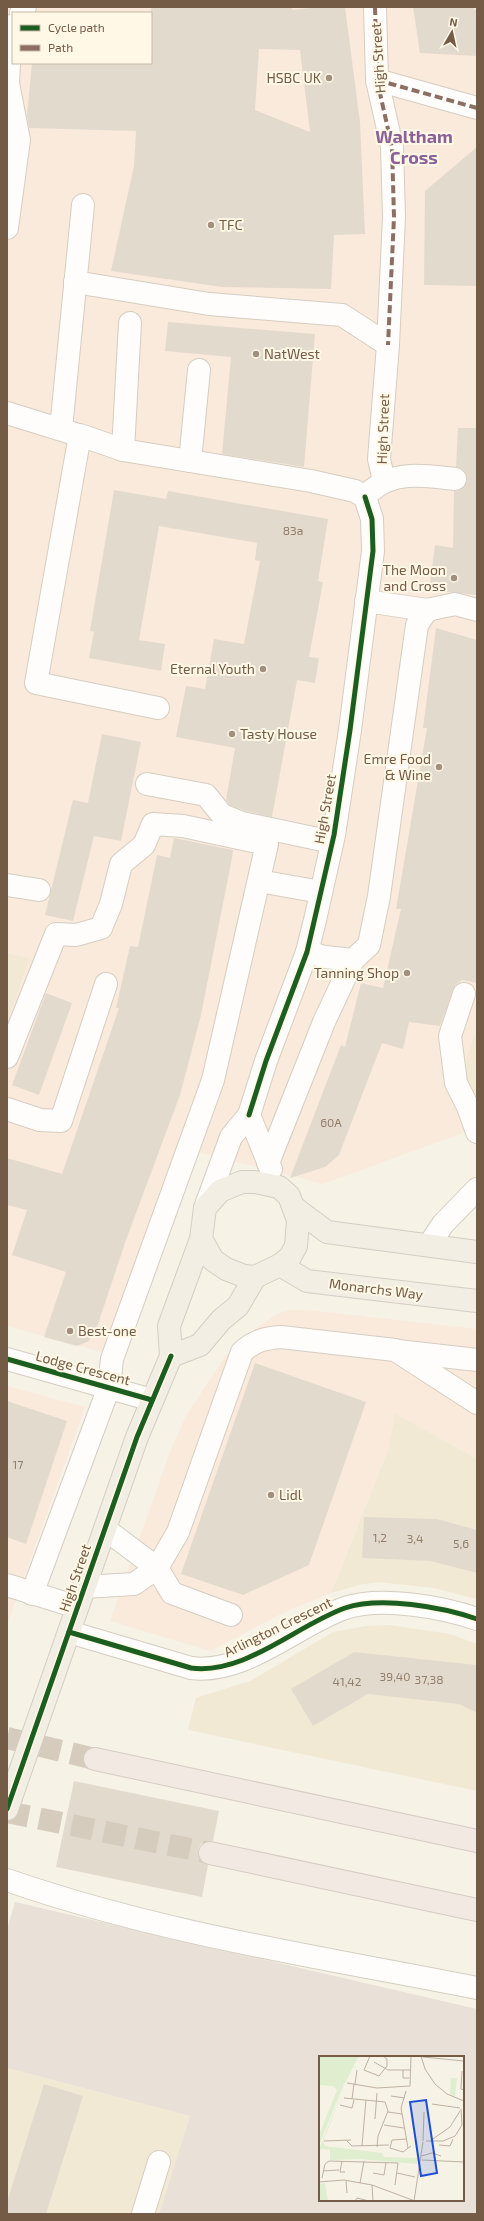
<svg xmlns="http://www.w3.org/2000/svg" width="484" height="2221" font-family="'Exo 2',sans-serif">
  <rect width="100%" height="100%" fill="#f6f2e6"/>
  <g fill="#f2e9d5">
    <path d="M 7,953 L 30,958 L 7,1024 Z"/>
    <path d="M 477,1028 L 477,1111 L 466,1078 L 464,1064 Z"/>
    <path d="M 395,1413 L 477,1459 L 477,1599 L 434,1588 L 378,1582 L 359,1585 L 331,1593 L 388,1450 Z"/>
    <path d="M 389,1625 L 450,1634 L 477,1644 L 477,1791 L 188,1730 L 196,1698 L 250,1681 L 333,1632 L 366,1626 Z"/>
    <path d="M 7,2068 L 190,2116 L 159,2214 L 7,2214 Z"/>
  </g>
  <g fill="#faeadb" fill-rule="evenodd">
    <path d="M 7,7 L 477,7 L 477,1028 L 464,1064 L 466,1078 L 455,1106 L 468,1131 L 323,1184 L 179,1147 L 105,1353 L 7,1326 L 7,1024 L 30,958 L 7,953 ZM 13,13 L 151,13 L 151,63 L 13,63 Z"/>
    <path d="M 287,1310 L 308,1310 L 477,1329 L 477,1459 L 395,1413 L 388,1450 L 331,1593 L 285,1612 L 210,1651 L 110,1621 L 170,1452 L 186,1416 L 226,1355 L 248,1334 L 274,1316 Z"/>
    <path d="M 7,1386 L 85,1407 L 7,1625 Z"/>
  </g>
  <path fill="#e9e1d7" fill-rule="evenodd" d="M 15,1902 L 477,2009 L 477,2214 L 159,2214 L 190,2116 L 7,2068 L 7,1929 ZM 320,2057 L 463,2057 L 463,2200 L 320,2200 Z"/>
  <g fill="#e3dace" fill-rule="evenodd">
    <path d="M 151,7 L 292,7 L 292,10 L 319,7 L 345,7 L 360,122 L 365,234 L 334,235 L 331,289 L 222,287 L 111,271 L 134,166 L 136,131 L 29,128 L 27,115 L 32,63 L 151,63 ZM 259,49 L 300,50 L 310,132 L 255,110 Z"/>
    <path d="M 413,7 L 474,7 L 474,10 L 477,10 L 477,56 L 420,53 Z"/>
    <path d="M 477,147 L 477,286 L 424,285 L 425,191 Z"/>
    <path d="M 168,322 L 315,334 L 304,467 L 222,454 L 231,357 L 165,351 Z"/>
    <path d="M 458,428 L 477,428 L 477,595 L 429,590 L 435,545 L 453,548 L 454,491 L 460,490 L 467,481 L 466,474 L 462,469 L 456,467 Z"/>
    <path d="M 114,490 L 166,499 L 168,491 L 328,519 L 318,581 L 323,582 L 309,657 L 319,658 L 315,683 L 297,680 L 272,817 L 246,811 L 230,805 L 226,800 L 235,748 L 176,737 L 186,686 L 205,689 L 214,639 L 244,644 L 260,561 L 255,560 L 257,543 L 159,526 L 139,640 L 165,644 L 161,671 L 89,658 L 94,632 L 90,631 Z"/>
    <path d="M 436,628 L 477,640 L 477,983 L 462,980 L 455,985 L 440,1026 L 409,1022 L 403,1049 L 382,1043 L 339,1155 L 325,1167 L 290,1178 L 341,1045 L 345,1047 L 361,983 L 383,988 L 401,909 L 396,909 L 427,728 L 423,728 Z"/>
    <path d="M 102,734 L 141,742 L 121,841 L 94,836 L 73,921 L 45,915 L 73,800 L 88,803 Z"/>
    <path d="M 174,838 L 233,850 L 232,858 L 201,1015 L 180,1095 L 126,1240 L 98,1324 L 89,1341 L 77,1346 L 44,1337 L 66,1272 L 12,1255 L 27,1210 L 7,1205 L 7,1158 L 62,1174 L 119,1008 L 116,1008 L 130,946 L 138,947 L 157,855 L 170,858 Z"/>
    <path d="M 46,993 L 72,1003 L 39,1095 L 12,1085 Z"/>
    <path d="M 255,1363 L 366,1402 L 309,1565 L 243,1595 L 181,1574 Z"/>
    <path d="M 7,1401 L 67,1421 L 26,1544 L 7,1537 Z"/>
    <path d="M 364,1517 L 437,1519 L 477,1530 L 477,1573 L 431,1561 L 362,1558 Z"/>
    <path d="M 354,1652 L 477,1665 L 477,1713 L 459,1704 L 368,1694 L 313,1726 L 291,1689 Z"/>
    <path d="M 74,1781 L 219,1811 L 213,1841 L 206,1841 L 200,1845 L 198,1851 L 201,1862 L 208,1865 L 202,1897 L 56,1867 Z"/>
    <path d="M 44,2084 L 83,2096 L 46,2214 L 7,2214 L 7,2202 Z"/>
  </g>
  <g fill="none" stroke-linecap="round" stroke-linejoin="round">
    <g stroke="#d6ccbe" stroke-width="22" stroke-dasharray="22 11" stroke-linecap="butt">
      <path d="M 7,1738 L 95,1759"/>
      <path d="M 7,1812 L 210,1853"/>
    </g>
    <g stroke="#d5cdc1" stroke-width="24">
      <g id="minor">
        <path d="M 375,7 L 377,80 L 392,147 L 394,217 L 388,345 L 379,459 L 384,481"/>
        <path d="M 21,13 L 25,7"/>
        <path d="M 377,80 L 477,108"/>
        <path d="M 7,228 L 19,140 L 8,83 L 11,26"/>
        <path d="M 75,282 L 209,304 L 342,315 L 388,345"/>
        <path d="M 7,413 L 75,434"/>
        <path d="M 61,429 L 83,205"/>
        <path d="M 123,450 L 130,323"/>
        <path d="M 190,461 L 199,370"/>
        <path d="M 372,490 C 396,470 426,476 455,479"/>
        <path d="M 366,601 L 427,610 L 455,604 L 477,610"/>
        <path d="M 158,708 L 36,683 L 80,435 L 123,450 L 311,481 L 355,491 L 365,497"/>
        <path d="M 147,784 L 206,795 L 222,815 L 242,823 L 332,842"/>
        <path d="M 259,881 L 321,892"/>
        <path d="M 7,885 L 39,890"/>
        <path d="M 307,952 L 325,957 L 353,960"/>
        <path d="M 464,994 L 450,1036 L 456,1083 L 468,1107 L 477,1132"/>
        <path d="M 7,1057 L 56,934 L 76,935 L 101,928 L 111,904 L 121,864 L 144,845 L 153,824 L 183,826 L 267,844 L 213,1080 L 112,1359 L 109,1387 L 32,1594"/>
        <path d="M 7,1109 L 40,1120 L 61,1121 L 106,984"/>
        <path d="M 249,1115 L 271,1169"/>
        <path d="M 268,1163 L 324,1022 L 353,960 L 369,945 L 379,896 L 417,625 L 427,610"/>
        <path d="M 205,1208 L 231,1137 L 249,1115 L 266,1061 L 307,952 L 315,920 L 334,835 L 350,730 L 373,551 L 372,519 L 365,497"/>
        <path d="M 429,1245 L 443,1224 L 477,1189"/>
        <path d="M 398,1351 L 477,1360"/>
        <path d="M 7,1359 L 152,1400"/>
        <path d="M 105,1529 L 157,1568 L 172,1593 L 231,1615"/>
        <path d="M 7,1585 L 77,1607"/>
        <path d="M 84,1587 L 134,1584 L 157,1568 L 178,1532 L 242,1352 C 254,1341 265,1338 281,1337 L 395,1350 L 477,1403"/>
        <path d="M 69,1632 L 191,1668 C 245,1675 295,1626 345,1608 C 381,1596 442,1607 477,1619"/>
        <path d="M 7,1880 C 159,1933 320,1957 477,1988"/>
        <path d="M 143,2214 L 159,2162"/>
      </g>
    </g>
    <g stroke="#d5cdc3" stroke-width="24">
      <g id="major">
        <path d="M 295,1208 L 327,1232 L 477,1252"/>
        <path d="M 280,1265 L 307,1281 L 477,1301"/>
        <path d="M 171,1356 L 200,1345 L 221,1320 L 238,1306 L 255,1277"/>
        <path d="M 7,1809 L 137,1437 L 171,1356 L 169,1326 L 201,1239 L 205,1208 L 220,1191 L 242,1182 L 255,1182 L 279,1187 L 289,1196 L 298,1220 L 296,1246 L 290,1257 L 280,1265 L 255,1277 L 244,1276 L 226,1269 L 213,1260 L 201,1239"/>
      </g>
    </g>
    <g stroke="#d5cdc3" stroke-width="24">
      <g id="highway">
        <path d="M 95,1759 L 477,1841"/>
        <path d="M 210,1853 L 477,1910"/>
      </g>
    </g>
    <use href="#minor" stroke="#fefdfb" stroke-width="22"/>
    <use href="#major" stroke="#f2eee3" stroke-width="22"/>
    <use href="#highway" stroke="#f1e9e2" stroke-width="22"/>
    <g stroke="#8d6e63" stroke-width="4" stroke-dasharray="8 4" stroke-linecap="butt">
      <path d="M 375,7 L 377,80 L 392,147 L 394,217 L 388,345"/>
      <path d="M 377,80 L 477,108"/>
    </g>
    <g stroke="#fff8e6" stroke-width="8">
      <g id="cycleway">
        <path d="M 249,1115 L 266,1061 L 307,952 L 334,835 L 350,730 L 373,551 L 372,519 L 365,497"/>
        <path d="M 7,1359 L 152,1400"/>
        <path d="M 69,1632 L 191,1668 C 245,1675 295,1626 345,1608 C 381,1596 442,1607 477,1619"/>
        <path d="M 7,1809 L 137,1437 L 171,1356"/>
      </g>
    </g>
    <use href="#cycleway" stroke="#1b5e20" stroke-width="5"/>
  </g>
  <g fill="#a2907e" stroke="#fff8e6" stroke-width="1.5">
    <circle cx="329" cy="78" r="4"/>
    <circle cx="211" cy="225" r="4"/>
    <circle cx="256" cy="354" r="4"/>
    <circle cx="454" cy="578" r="4"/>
    <circle cx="263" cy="669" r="4"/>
    <circle cx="232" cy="734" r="4"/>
    <circle cx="439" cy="767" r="4"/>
    <circle cx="407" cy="973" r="4"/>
    <circle cx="70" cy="1331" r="4"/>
    <circle cx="271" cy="1495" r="4"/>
  </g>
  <g text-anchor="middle" stroke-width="4" stroke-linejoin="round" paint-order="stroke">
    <g font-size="12" fill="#927d6a">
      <text x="293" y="535">83a</text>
      <text x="331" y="1127">60A</text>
      <text x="18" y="1469">17</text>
      <text x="380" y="1542">1,2</text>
      <text x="415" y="1543">3,4</text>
      <text x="461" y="1548">5,6</text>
      <text x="395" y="1681">39,40</text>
      <text x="429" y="1684">37,38</text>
      <text x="347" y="1686">41,42</text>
    </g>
    <g font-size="14" fill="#745b46" stroke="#fff8e6">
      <text transform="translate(378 58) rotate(-94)" y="5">High Street</text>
      <text transform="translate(383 429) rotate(-88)" y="5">High Street</text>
      <text transform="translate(325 809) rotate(-80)" y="5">High Street</text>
      <text transform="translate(376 1289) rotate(7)" y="5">Monarchs Way</text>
      <text transform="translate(83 1368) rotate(15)" y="5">Lodge Crescent</text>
      <text transform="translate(75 1578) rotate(-71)" y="5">High Street</text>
      <text transform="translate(278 1627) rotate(-26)" y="5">Arlington Crescent</text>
    </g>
    <g font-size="14" fill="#745b46" stroke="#fff8e6" text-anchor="end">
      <text x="321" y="83">HSBC UK</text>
      <text x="219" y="230" text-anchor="start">TFC</text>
      <text x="264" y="359" text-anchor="start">NatWest</text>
      <text x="446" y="575">The Moon<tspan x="446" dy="16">and Cross</tspan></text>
      <text x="255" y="674">Eternal Youth</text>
      <text x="240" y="739" text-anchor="start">Tasty House</text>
      <text x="431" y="764">Emre Food<tspan x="431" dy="16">&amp; Wine</tspan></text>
      <text x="399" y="978">Tanning Shop</text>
      <text x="78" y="1336" text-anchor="start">Best-one</text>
      <text x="279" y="1500" text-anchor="start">Lidl</text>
    </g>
    <g font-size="18" font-weight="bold" fill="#8b6198" stroke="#fff8e6">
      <text x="414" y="143">Waltham<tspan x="414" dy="21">Cross</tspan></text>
    </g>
  </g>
  <g transform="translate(319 2056)">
    <rect width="145" height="145" fill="#f6f2e6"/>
    <path d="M 0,0 L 40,0 L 26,27 L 23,28 L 25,28 L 0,89 L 0,79 L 18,34 L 14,30 L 0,29 ZM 132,22 L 138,22 L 136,41 L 131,38 ZM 26,29 L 4,86 L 6,90 L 63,97 L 65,101 L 99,102 L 98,108 L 41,103 L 11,104 L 11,94 L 0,93 ZM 6,127 L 9,145 L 0,145 L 0,128 Z" fill="#deeecf"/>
    <path fill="none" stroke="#beb1a1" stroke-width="1" d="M 51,0 L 45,14 L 60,20 L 68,10 L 68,3 L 64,0M 102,0 L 106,13 L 116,28 L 128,38 L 145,45M 104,1 L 145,5M 55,6 L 69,14 L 91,14M 84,14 L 84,22 L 90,22M 143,15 L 142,33 L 145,34M 28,27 L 58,32 L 91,30 L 92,0M 36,28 L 38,14M 87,35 L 82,52 L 89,92M 72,40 L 86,42M 25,42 L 66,46 L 69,55 L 59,80 L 58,91M 33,43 L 35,28M 113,48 L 141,52M 21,49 L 33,52 L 35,44M 69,56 L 83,58M 56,63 L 58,37M 65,69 L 85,72M 88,83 L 73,84 L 71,92 L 84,96 L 92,90M 5,85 L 32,84M 28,85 L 33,90 L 70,89M 104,85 L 105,56M 107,85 L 124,85 L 136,80 L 143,69 L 142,53M 111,85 L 131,71 L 141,55M 120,89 L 131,90 L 134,83M 43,90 L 47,44M 102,100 L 113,97 L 122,100M 103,104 L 145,106M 23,105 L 21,116 L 26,116M 4,115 L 20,114M 54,117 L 65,119 L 67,106M 78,117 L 96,121M 3,122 L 6,108 L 10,105 L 79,107 L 76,129M 27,125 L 28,137M 0,126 L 25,124 L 53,129 L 96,145M 41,127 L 45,105M 53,129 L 54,145M 36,145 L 38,142 L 50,145M 95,145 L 104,86"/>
    <path fill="#1d4ed8" fill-opacity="0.15" stroke="#1d4ed8" stroke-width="2" d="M 107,44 L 118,117 L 102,120 L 91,46 Z"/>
    <rect width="145" height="145" fill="none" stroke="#745b46" stroke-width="2"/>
  </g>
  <rect width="484" height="2221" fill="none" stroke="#745b46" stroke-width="16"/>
  <rect x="12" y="12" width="140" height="52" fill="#fff8e6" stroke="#c7b9a6"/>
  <rect x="20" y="25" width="20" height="6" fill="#1b5e20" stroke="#c7b9a6"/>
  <text x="48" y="32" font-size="12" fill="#745b46">Cycle path</text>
  <rect x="20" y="45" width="20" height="6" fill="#8d6e63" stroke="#c7b9a6"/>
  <text x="48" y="52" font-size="12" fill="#745b46">Path</text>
  <g transform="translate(452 32) rotate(9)" stroke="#fff8e6" stroke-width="3" paint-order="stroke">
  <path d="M0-3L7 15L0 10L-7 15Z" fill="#745b46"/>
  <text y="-6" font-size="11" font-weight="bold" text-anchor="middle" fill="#745b46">N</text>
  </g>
</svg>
